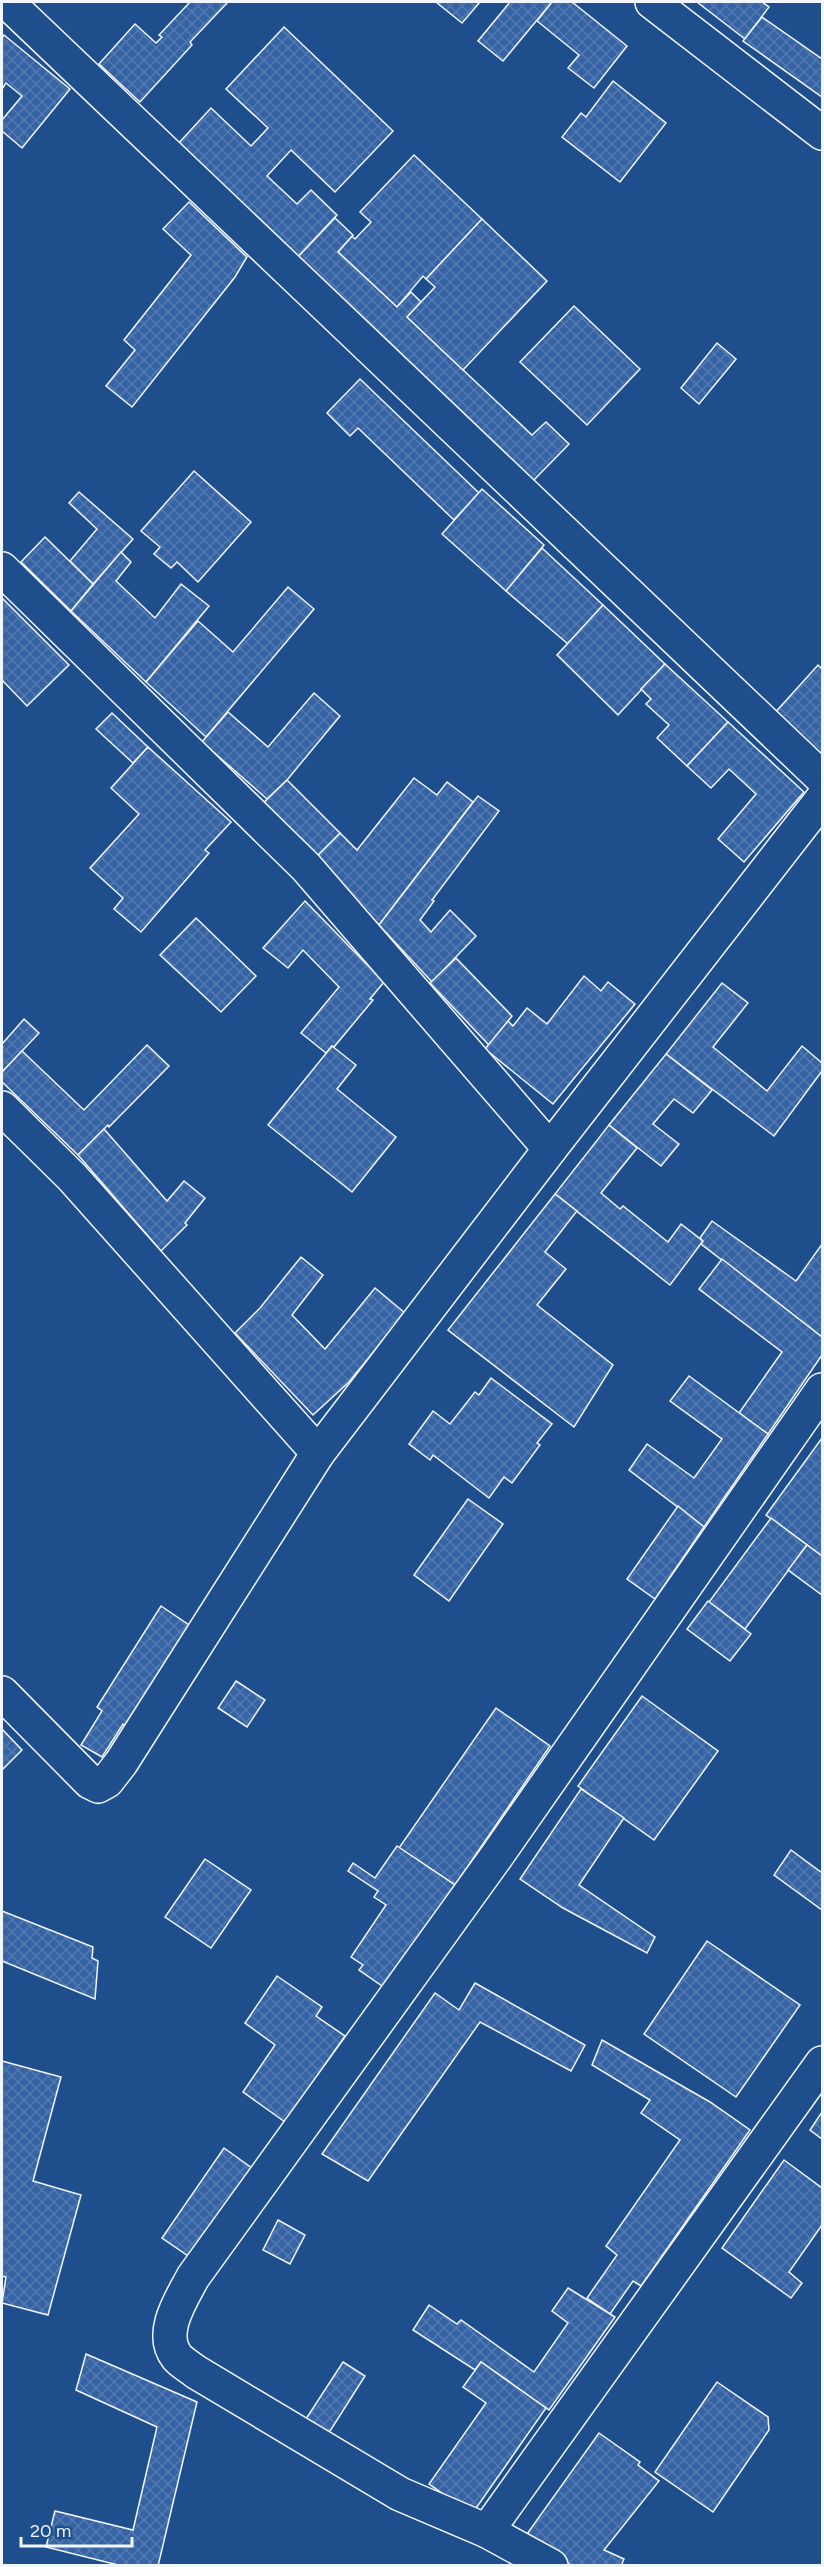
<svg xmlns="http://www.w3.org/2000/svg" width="824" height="2567" font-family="Figtree,sans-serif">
  <defs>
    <pattern id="building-cross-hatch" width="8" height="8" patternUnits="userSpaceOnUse" patternTransform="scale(1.5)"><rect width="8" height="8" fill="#3563a3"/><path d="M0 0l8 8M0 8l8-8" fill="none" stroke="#537ab1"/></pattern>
  </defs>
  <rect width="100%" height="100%" fill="#1f4e8c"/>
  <g fill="url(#building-cross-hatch)" stroke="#f2f6ff" stroke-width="1.5">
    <path d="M 190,2 L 228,2 L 190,42 L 192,45 L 140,102 L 99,64 L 135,24 L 156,43 L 162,37 L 159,35 Z"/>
    <path d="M 436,2 L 480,2 L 462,23 Z"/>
    <path d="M 510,2 L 552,2 L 503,61 L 478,41 Z"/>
    <path d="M 552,2 L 572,2 L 627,46 L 594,88 L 568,68 L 579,55 L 537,21 Z"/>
    <path d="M 697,2 L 762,2 L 769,7 L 745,39 Z"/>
    <path d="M 762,17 L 822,59 L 822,97 L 743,41 Z"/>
    <path d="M 284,27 L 393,131 L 335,192 L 291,150 L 267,176 L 297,204 L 311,190 L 337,215 L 296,259 L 177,145 L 211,108 L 251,146 L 268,128 L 226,89 Z"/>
    <path d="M 4,35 L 70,89 L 22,148 L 2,131 L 2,120 L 22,96 L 6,83 L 2,89 L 2,38 Z"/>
    <path d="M 613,81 L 666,123 L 620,182 L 562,137 L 581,113 L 586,117 Z"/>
    <path d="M 414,155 L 482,219 L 426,279 L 423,276 L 397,307 L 338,252 L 352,236 L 355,239 L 371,222 L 360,212 Z"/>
    <path d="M 189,202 L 247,257 L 235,277 L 132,407 L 106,386 L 135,350 L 124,340 L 191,255 L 163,229 Z"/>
    <path d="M 335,218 L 353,235 L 338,252 L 397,307 L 411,292 L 421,302 L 407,317 L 532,435 L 546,422 L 569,444 L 532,482 L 296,259 Z"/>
    <path d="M 482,219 L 547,281 L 463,370 L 407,317 L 435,287 L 426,279 Z"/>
    <path d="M 574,306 L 640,369 L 587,425 L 520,362 Z"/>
    <path d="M 717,343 L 736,359 L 699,404 L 681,388 Z"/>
    <path d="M 360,379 L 479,493 L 454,520 L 358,428 L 350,436 L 327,413 Z"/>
    <path d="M 194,471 L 251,522 L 198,582 L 177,562 L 171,568 L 154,554 L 160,547 L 141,531 Z"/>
    <path d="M 482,489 L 544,545 L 506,591 L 442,534 Z"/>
    <path d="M 79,492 L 133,539 L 93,584 L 70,561 L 97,529 L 69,503 Z"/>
    <path d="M 45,537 L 93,584 L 71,611 L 21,562 Z"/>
    <path d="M 542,548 L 603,605 L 568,644 L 506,591 Z"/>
    <path d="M 121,552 L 131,562 L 116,581 L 155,618 L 181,584 L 209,606 L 146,682 L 71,611 Z"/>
    <path d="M 288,587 L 314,609 L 206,737 L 146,682 L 198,621 L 233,652 Z"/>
    <path d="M 2,598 L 69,665 L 27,706 L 2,680 Z"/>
    <path d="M 603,605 L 665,664 L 618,715 L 557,655 Z"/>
    <path d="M 665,664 L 728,722 L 687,766 L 657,738 L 669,725 L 646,704 L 651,699 L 641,689 Z"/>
    <path d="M 818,665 L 822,669 L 822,761 L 772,716 Z"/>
    <path d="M 314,693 L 340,716 L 287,780 L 267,799 L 202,742 L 228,712 L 268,747 Z"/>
    <path d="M 112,713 L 148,747 L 133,763 L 96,729 Z"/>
    <path d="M 728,722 L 804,792 L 744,862 L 718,839 L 756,794 L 729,769 L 711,788 L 687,766 Z"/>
    <path d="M 148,747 L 231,822 L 205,850 L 209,853 L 141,932 L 114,909 L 123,898 L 90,868 L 139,814 L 111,788 Z"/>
    <path d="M 414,778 L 437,795 L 447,782 L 473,802 L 379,925 L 314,859 L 340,833 L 357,850 Z"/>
    <path d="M 287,780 L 340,833 L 314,859 L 261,805 Z"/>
    <path d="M 478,796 L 499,811 L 432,900 L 434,901 L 420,920 L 431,932 L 450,910 L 476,936 L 432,982 L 379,925 Z"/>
    <path d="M 305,901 L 384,982 L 370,999 L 373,1000 L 334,1047 L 332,1046 L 326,1053 L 301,1033 L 339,987 L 303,950 L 288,968 L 263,948 Z"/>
    <path d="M 196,918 L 256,976 L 221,1012 L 160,955 Z"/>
    <path d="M 456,958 L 512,1016 L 489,1045 L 430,983 Z"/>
    <path d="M 584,976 L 601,991 L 608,982 L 635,1004 L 553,1104 L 485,1049 L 508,1021 L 513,1026 L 527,1008 L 547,1024 Z"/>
    <path d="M 722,983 L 748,1003 L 713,1047 L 767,1091 L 802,1046 L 822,1063 L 822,1071 L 774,1136 L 666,1054 Z"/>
    <path d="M 24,1019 L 39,1033 L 2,1072 L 2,1044 Z"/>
    <path d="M 147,1045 L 169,1066 L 109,1127 L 108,1125 L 78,1155 L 2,1082 L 2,1072 L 22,1051 L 84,1110 Z"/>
    <path d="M 332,1046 L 356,1065 L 337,1089 L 396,1137 L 352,1192 L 268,1125 Z"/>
    <path d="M 666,1054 L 712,1090 L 693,1113 L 674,1099 L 653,1124 L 679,1144 L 661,1166 L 609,1125 Z"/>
    <path d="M 609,1125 L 637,1148 L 601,1193 L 620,1209 L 623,1206 L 668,1242 L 681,1224 L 703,1241 L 670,1285 L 555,1194 Z"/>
    <path d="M 104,1129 L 167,1201 L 184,1181 L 205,1198 L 185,1223 L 187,1225 L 161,1251 L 78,1155 Z"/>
    <path d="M 555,1194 L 577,1211 L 545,1252 L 566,1269 L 537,1305 L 613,1365 L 574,1427 L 448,1330 Z"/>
    <path d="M 712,1221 L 796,1281 L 822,1244 L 822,1337 L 701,1244 L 703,1241 L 700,1238 Z"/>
    <path d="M 301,1257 L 323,1275 L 292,1315 L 325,1349 L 375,1288 L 405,1313 L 349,1382 L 313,1415 L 235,1333 L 260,1308 Z"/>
    <path d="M 722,1259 L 822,1337 L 822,1355 L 768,1434 L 739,1413 L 782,1352 L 699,1289 Z"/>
    <path d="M 689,1376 L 768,1434 L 704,1527 L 629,1470 L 647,1444 L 694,1478 L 722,1439 L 670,1401 Z"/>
    <path d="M 491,1378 L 552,1424 L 537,1443 L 540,1445 L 512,1483 L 504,1477 L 489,1498 L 433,1455 L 430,1460 L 409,1444 L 433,1411 L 450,1424 L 475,1392 L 479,1395 Z"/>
    <path d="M 822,1438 L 822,1556 L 766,1515 Z"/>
    <path d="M 468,1499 L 503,1524 L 449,1601 L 414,1575 Z"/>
    <path d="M 678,1506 L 704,1527 L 655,1599 L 627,1579 Z"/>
    <path d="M 771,1518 L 807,1545 L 745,1629 L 709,1602 Z"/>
    <path d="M 807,1545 L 822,1556 L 822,1595 L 788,1570 Z"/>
    <path d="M 708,1601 L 751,1634 L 730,1661 L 687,1629 Z"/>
    <path d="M 161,1606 L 192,1627 L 128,1728 L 123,1724 L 102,1757 L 81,1745 L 102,1711 L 97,1707 Z"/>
    <path d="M 236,1681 L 265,1700 L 247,1727 L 218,1708 Z"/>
    <path d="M 642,1696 L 718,1751 L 654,1840 L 578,1786 Z"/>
    <path d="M 496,1708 L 550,1746 L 455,1885 L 399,1848 Z"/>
    <path d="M 2,1729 L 22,1750 L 2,1770 Z"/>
    <path d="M 581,1789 L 624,1818 L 579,1885 L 655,1937 L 647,1953 L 563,1908 L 520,1879 Z"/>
    <path d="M 397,1846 L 455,1885 L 385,1988 L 359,1970 L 363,1965 L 351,1957 L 386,1905 L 374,1897 L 378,1891 L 348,1871 L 353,1863 L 375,1878 Z"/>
    <path d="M 791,1850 L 822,1873 L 822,1910 L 774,1875 Z"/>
    <path d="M 205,1859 L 251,1890 L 211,1948 L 165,1917 Z"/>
    <path d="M 2,1911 L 93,1947 L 92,1958 L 98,1961 L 95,1999 L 2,1961 Z"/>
    <path d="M 707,1941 L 800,2005 L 736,2097 L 644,2034 Z"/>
    <path d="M 277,1976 L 322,2007 L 316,2016 L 345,2036 L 285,2122 L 243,2092 L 275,2045 L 245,2023 Z"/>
    <path d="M 475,1983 L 585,2045 L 571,2071 L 480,2022 L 368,2181 L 322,2154 L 435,1993 L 459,2010 Z"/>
    <path d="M 602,2040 L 710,2102 L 750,2130 L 641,2286 L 633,2281 L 610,2314 L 587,2298 L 617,2255 L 606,2246 L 680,2140 L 641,2113 L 650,2100 L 592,2065 Z"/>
    <path d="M 2,2061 L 61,2077 L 33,2181 L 81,2195 L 48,2315 L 2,2303 L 6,2277 L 2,2276 Z"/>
    <path d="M 822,2112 L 822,2139 L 810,2130 Z"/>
    <path d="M 224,2148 L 256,2171 L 194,2260 L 162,2238 Z"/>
    <path d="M 784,2160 L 822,2188 L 822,2225 L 789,2272 L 802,2283 L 791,2298 L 722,2248 Z"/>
    <path d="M 278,2220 L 305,2235 L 290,2264 L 263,2250 Z"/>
    <path d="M 568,2288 L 615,2317 L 549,2410 L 481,2362 L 475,2370 L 413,2330 L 429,2305 L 457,2324 L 461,2320 L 534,2372 L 568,2323 L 552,2311 Z"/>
    <path d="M 86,2354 L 197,2402 L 158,2566 L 122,2566 L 46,2547 L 55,2511 L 133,2530 L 157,2427 L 76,2390 Z"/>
    <path d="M 343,2362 L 365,2376 L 325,2439 L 302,2425 Z"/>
    <path d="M 481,2362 L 546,2408 L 472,2514 L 429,2484 L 486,2403 L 463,2387 Z"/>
    <path d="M 717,2382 L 768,2417 L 769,2430 L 713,2512 L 655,2472 Z"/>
    <path d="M 599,2433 L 640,2462 L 638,2465 L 659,2481 L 604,2550 L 624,2559 L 621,2566 L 572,2566 L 527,2534 Z"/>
  </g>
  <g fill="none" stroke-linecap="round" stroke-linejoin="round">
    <g stroke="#f2f6ff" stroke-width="36">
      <g id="minor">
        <path d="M 7,2 L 822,778"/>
        <path d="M 652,2 L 822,133"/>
        <path d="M 2,569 L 306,867 L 550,1149"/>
        <path d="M 2,1108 L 72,1177 L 318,1453"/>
        <path d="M 2,1693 L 90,1782 L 98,1786 L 107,1781 L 121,1763 L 318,1453 L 550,1149 L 822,799"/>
        <path d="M 487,2531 L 400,2494 L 196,2372 C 190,2367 182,2363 177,2357 C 158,2333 182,2298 193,2277 L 496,1857 L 822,1390"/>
        <path d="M 551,2566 L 487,2531 L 822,2063"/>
      </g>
    </g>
    <use href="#minor" stroke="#1f4e8c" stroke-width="33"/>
  </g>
  <rect width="824" height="2567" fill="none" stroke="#f2f6ff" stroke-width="6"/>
  <path d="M21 2537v9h111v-9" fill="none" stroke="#f2f6ff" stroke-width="3"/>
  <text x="30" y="2537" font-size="18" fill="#f2f6ff" stroke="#1f4e8c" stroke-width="4.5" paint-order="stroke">20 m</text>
</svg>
